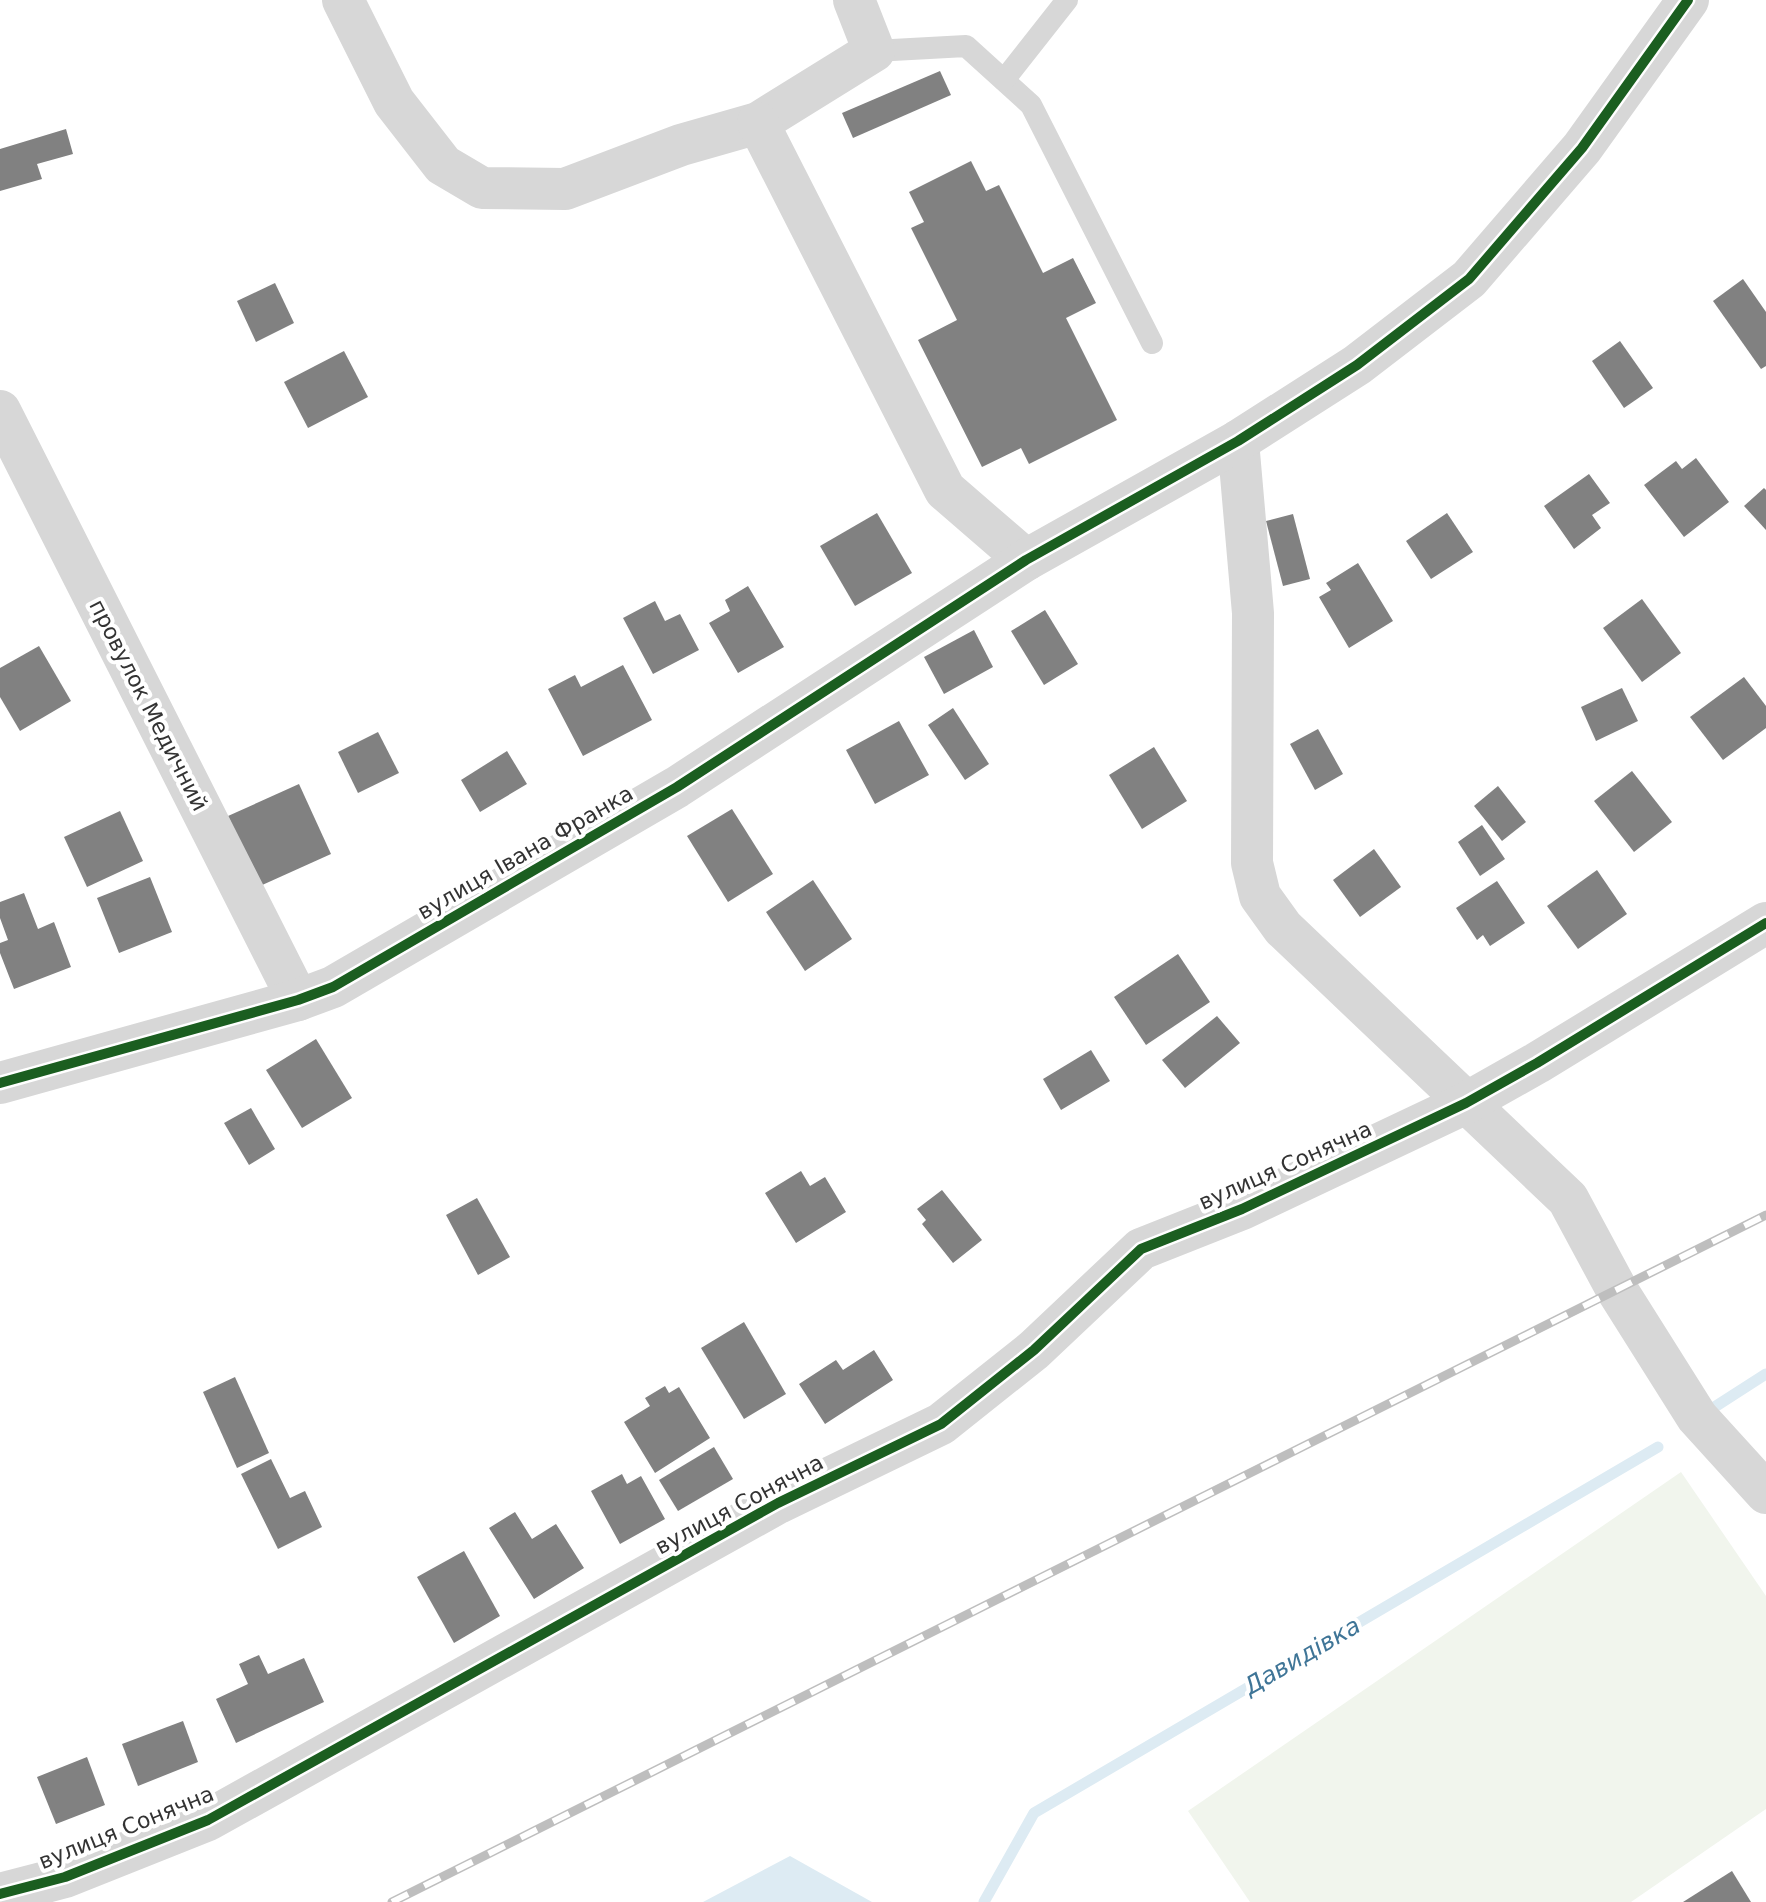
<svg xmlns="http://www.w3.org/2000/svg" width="1766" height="1902" font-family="'DejaVu Sans',sans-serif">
  <rect width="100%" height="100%" fill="#fff"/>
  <path fill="#f1f5ed" d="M 1681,1472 L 1766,1596 L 1766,1809 L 1631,1902 L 1250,1902 L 1188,1811 Z"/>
  <path fill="#ddebf3" d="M 790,1856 L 872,1902 L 703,1902 Z"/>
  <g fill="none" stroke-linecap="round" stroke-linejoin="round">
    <g stroke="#ddebf3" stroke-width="11">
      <path d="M 1713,1408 L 1766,1374"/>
      <path d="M 984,1902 L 1034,1813 L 1658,1447"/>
    </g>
  </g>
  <g fill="#818181">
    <path d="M 940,71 L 951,95 L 853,138 L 842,113 Z"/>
    <path d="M 66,129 L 73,154 L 37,164 L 42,179 L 0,191 L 0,149 Z"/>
    <path d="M 971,161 L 986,191 L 999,185 L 1043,273 L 1073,258 L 1096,303 L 1066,318 L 1117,420 L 1029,464 L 1021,448 L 982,467 L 918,340 L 957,320 L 911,228 L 924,222 L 909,192 Z"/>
    <path d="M 1743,279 L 1766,312 L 1766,366 L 1761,369 L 1713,301 Z"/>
    <path d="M 275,283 L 294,323 L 256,342 L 237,301 Z"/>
    <path d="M 1620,341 L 1653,388 L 1624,408 L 1592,361 Z"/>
    <path d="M 344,351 L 368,397 L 308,428 L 284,382 Z"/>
    <path d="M 1696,458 L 1729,502 L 1684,537 L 1644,485 L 1676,461 L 1682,469 Z"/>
    <path d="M 1589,474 L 1610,503 L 1592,515 L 1601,528 L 1574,549 L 1544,506 Z"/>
    <path d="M 1764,488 L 1766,490 L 1766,530 L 1744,506 Z"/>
    <path d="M 877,513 L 912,573 L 855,606 L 820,546 Z"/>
    <path d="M 1447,513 L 1473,552 L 1431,579 L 1406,541 Z"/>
    <path d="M 1293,514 L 1310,579 L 1283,586 L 1266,521 Z"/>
    <path d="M 1358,563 L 1393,621 L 1349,648 L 1319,597 L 1331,590 L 1326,583 Z"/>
    <path d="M 748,586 L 784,647 L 738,673 L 709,623 L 730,611 L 725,600 Z"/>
    <path d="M 1642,599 L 1681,653 L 1642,682 L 1603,628 Z"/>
    <path d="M 655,601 L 665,621 L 680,614 L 699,650 L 653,674 L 623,618 Z"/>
    <path d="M 1045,610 L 1078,664 L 1044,685 L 1011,631 Z"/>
    <path d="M 974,630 L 993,667 L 944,694 L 924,657 Z"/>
    <path d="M 39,646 L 71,701 L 20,731 L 0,697 L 0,668 Z"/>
    <path d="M 623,665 L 652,720 L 583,756 L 548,689 L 575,675 L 581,687 Z"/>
    <path d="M 1744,677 L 1766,706 L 1766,728 L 1723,760 L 1690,717 Z"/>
    <path d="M 1622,688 L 1638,721 L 1596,741 L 1581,707 Z"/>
    <path d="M 953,708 L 989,764 L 965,780 L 928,725 Z"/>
    <path d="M 899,721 L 929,775 L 875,804 L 846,750 Z"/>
    <path d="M 1318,729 L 1343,774 L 1315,790 L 1290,744 Z"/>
    <path d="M 378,732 L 399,773 L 358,793 L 338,752 Z"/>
    <path d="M 1154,747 L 1187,801 L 1142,829 L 1109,775 Z"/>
    <path d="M 507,751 L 527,784 L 480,812 L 461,780 Z"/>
    <path d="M 1632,771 L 1672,822 L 1634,852 L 1594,801 Z"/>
    <path d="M 299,784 L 331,854 L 260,886 L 228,816 Z"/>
    <path d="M 1498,786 L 1526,822 L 1502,841 L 1474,806 Z"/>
    <path d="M 732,809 L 773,874 L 728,902 L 687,836 Z"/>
    <path d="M 120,811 L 143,861 L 87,887 L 64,837 Z"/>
    <path d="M 1482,825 L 1505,859 L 1480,876 L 1458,842 Z"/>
    <path d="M 1374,849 L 1401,887 L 1360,917 L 1333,880 Z"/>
    <path d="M 1597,870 L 1627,914 L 1578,949 L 1547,906 Z"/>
    <path d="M 150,877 L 172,932 L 119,953 L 97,898 Z"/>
    <path d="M 813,880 L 852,939 L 805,971 L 766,912 Z"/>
    <path d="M 1497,881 L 1525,923 L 1490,946 L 1483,935 L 1477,940 L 1456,908 Z"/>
    <path d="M 24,893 L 38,929 L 54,922 L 71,967 L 14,989 L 0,953 L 0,943 L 8,940 L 0,918 L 0,902 Z"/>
    <path d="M 1178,954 L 1210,1002 L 1146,1045 L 1114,997 Z"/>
    <path d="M 1217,1016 L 1240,1043 L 1185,1088 L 1162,1060 Z"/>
    <path d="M 316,1039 L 352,1098 L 302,1128 L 266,1070 Z"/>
    <path d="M 1091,1050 L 1110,1081 L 1061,1110 L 1043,1079 Z"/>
    <path d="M 251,1108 L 275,1149 L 249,1165 L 224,1123 Z"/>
    <path d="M 801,1171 L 810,1186 L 825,1177 L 846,1212 L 796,1243 L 765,1193 Z"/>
    <path d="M 942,1190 L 982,1240 L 953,1263 L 922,1224 L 926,1220 L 917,1209 Z"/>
    <path d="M 477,1198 L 510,1257 L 478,1275 L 446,1215 Z"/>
    <path d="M 744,1322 L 786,1394 L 744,1419 L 701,1348 Z"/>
    <path d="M 874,1350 L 893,1380 L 825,1424 L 799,1384 L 836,1360 L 843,1370 Z"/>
    <path d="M 235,1377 L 269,1453 L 237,1468 L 203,1392 Z"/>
    <path d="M 665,1386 L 669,1393 L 679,1387 L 710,1438 L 655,1473 L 624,1422 L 650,1406 L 645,1398 Z"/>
    <path d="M 714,1447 L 733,1479 L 678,1511 L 659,1480 Z"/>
    <path d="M 271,1459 L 290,1498 L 305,1491 L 322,1527 L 278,1549 L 241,1474 Z"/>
    <path d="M 622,1474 L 627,1484 L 641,1476 L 665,1519 L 620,1544 L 591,1491 Z"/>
    <path d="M 515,1512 L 532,1539 L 556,1524 L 584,1568 L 534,1599 L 489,1528 Z"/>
    <path d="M 464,1551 L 500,1616 L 454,1643 L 417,1577 Z"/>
    <path d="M 259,1655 L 268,1674 L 304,1658 L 324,1702 L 236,1743 L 216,1699 L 248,1684 L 239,1664 Z"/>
    <path d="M 183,1721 L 198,1762 L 138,1786 L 122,1744 Z"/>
    <path d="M 87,1757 L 105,1805 L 56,1824 L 37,1777 Z"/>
    <path d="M 1732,1871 L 1751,1902 L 1683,1902 Z"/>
  </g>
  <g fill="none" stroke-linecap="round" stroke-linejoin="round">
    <g stroke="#d7d7d7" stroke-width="22">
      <path d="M 874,51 L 966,46 L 1031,105 L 1152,343"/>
      <path d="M 1004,80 L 1067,0"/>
    </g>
    <g stroke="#d7d7d7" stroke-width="42">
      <path d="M 343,0 L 394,102 L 443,165 L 482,188 L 565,189 L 681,145 L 758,123 L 874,51 L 854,0"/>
      <path d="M 758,123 L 945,490 L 1026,560"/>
      <path d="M 0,411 L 298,1000"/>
      <path d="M 1238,441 L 1253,613 L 1252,863 L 1260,896 L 1283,928 L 1568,1199 L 1617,1290 L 1697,1417 L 1766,1493"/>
      <path d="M 0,1083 L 298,1000 L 333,987 L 677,787 L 1026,560 L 1238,441 L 1357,365 L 1469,279 L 1582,148 L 1688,0"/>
      <path d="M 0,1894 L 65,1877 L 208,1820 L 778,1503 L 941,1424 L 1034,1350 L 1141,1249 L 1242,1209 L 1466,1103 L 1537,1063 L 1766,923"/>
    </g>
    <g stroke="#bebebe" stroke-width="9">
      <path id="rail" d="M 392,1902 L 1766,1215"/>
    </g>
    <use href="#rail" stroke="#fff" stroke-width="6" stroke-dasharray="18" stroke-linecap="butt"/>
    <g stroke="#fff" stroke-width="15">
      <g id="cycleway">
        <path d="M 0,1083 L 298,1000 L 333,987 L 677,787 L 1026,560 L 1238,441 L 1357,365 L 1469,279 L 1582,148 L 1688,0"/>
        <path d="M 0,1894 L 65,1877 L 208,1820 L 778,1503 L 941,1424 L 1034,1350 L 1141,1249 L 1242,1209 L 1466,1103 L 1537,1063 L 1766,923"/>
      </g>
    </g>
    <use href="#cycleway" stroke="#1b5e20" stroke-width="10"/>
  </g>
  <g text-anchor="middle" stroke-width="8" stroke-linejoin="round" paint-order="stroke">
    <g font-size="22" fill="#333" stroke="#fff">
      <text transform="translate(149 705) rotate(63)" y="8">провулок Медичний</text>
      <text transform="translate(525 852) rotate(-30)" y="8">вулиця Івана Франка</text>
      <text transform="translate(1285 1165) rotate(-24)" y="8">вулиця Сонячна</text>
      <text transform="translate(739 1504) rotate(-28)" y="8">вулиця Сонячна</text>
      <text transform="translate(126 1827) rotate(-22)" y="8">вулиця Сонячна</text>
    </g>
    <g font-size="24" font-style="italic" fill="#3f7597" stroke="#fff">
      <text transform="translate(1302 1656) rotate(-30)" y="8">Давидівка</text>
    </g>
  </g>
</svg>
